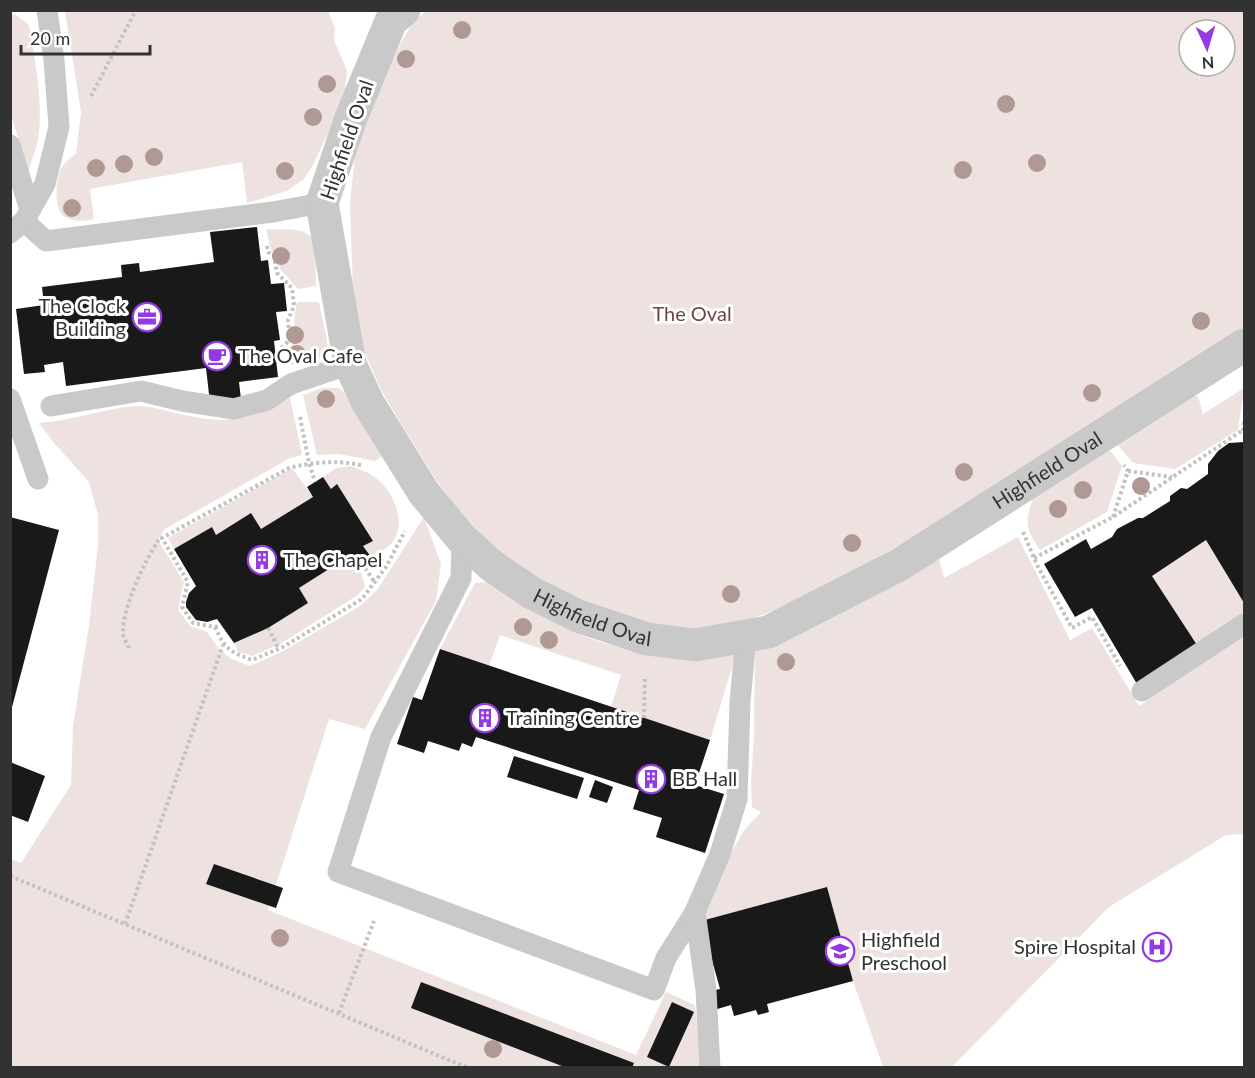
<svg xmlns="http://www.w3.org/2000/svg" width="1255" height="1078" font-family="Lato,sans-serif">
  <rect width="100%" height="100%" fill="#fff"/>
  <g fill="#eee2e1" fill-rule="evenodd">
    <path d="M 65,11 L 328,11 L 335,28 L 334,40 L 347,71 L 344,99 L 313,165 L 304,179 L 287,191 L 247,203 L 242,162 L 90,189 L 94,219 C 85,221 73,222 65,217 C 53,210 55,178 62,167 C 65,162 72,157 76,153 L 81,112 Z"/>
    <path d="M 426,11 L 1244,11 L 1244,327 L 1231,338 L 931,527 L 828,586 L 775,610 L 735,625 L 699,631 L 650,629 L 544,585 L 504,558 L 470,526 L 437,481 L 403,427 L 381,390 L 365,353 L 353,293 L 350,202 L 356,147 L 381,79 L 412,23 ZM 1189,30 L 1225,30 L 1225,66 L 1189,66 Z"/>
    <path d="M 15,14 L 29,25 C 35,60 45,109 37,144 C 35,153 31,162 28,171 L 11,115 L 10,15 Z"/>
    <path d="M 266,229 C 283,231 306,224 315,243 L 316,286 L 298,289 L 280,269 L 276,255 L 271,250 Z"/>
    <path d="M 297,302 L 319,302 L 327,340 L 327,353 L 314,362 L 289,365 L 288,349 L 296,340 L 294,319 Z"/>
    <path d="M 322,388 L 339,388 L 349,396 L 383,456 L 375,461 L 339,454 L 317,455 L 303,395 Z"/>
    <path d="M 1244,388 L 1238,430 L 1175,469 L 1133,463 L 1116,443 L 1185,396 L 1198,396 L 1203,414 Z"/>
    <path d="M 290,398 L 302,455 L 290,458 L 165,529 L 158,540 L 184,582 L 178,609 L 190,626 L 207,632 L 219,649 L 232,659 L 250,666 L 283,651 L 360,606 L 377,590 L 424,517 L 441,564 L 436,601 L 365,729 L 329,719 L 268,910 L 636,1055 L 666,992 L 695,1005 L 702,1067 L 11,1067 L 10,859 L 21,863 L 71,785 L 73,726 L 89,625 L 98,545 L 98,515 L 89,482 L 54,443 L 39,423 C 71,421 102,409 134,406 C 149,405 166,411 180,414 C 230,425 245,421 290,398 Z"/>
    <path d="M 1109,449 L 1122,466 L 1107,512 L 1040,550 C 1023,524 1026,522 1034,494 Z"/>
    <path d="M 350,466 C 359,469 368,472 376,478 C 394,491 408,525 391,544 C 386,550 377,553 371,557 L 363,546 L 372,540 L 337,485 L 331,489 L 323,477 L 336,468 Z"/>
    <path d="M 292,468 L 313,497 L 261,529 L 216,535 L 211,528 L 174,549 L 168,538 Z"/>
    <path d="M 1018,537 L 1070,640 L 1092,628 L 1139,706 L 1244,635 L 1244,834 L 1226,835 L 1109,907 L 952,1067 L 883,1067 L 853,981 L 827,887 L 701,921 L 729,856 L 745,829 L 761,812 L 752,807 L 751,784 L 754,734 L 755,648 L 938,554 L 944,578 Z"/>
    <path d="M 1206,540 L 1244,603 L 1244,613 L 1197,645 L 1152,576 Z"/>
    <path d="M 348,557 L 355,567 L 360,568 L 365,587 L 358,595 L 280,644 L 252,656 L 238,652 L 234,643 L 268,628 L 308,603 L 299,588 Z"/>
    <path d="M 490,582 C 533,610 578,641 630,649 C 665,654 701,652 736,654 L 710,740 L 611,707 L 621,675 L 500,635 L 489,666 L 440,649 L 475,583 Z"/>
  </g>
  <g fill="#191919">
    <path d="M 257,227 L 261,261 L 268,260 L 271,284 L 284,283 L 287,311 L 276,312 L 280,340 L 274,341 L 278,377 L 239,382 L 241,399 L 210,403 L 206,368 L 66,386 L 63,362 L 44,365 L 45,372 L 24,374 L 16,309 L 44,305 L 42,287 L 122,277 L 121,265 L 139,263 L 140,272 L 214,262 L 210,232 Z"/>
    <path d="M 1244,442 L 1244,603 L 1206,540 L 1152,576 L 1197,645 L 1137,684 L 1092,608 L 1075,617 L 1044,564 L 1086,539 L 1091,549 L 1112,537 L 1117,529 L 1138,518 L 1143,518 L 1170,501 L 1170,496 L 1181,488 L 1187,489 L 1208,474 L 1208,464 L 1218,451 L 1229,443 Z"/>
    <path d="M 323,477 L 331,489 L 337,484 L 373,541 L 363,546 L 371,557 L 355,568 L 348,557 L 299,588 L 308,603 L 268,628 L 234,643 L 217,619 L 207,622 L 196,620 L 186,607 L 186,602 L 189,593 L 196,586 L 174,549 L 212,527 L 216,535 L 251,513 L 261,529 L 313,497 L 307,487 Z"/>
    <path d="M 10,517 L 59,530 L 11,711 L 10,710 Z"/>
    <path d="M 440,649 L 710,740 L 695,785 L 724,794 L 705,853 L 656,837 L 662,818 L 633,809 L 639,790 L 476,737 L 472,747 L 462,743 L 459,751 L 428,741 L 424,753 L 397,744 L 413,697 L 422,700 Z"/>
    <path d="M 514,756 L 584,778 L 577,799 L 507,777 Z"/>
    <path d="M 10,762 L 45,776 L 28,822 L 10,815 Z"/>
    <path d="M 595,780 L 613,787 L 607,803 L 589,797 Z"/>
    <path d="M 214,864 L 283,888 L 276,908 L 206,884 Z"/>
    <path d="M 827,887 L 853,981 L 767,1004 L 769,1012 L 758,1015 L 756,1010 L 734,1016 L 731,1005 L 714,1010 L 709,991 L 720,989 L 701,921 Z"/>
    <path d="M 421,982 L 634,1063 L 632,1068 L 567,1068 L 411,1008 Z"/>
    <path d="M 672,1002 L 694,1012 L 669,1067 L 647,1057 Z"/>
  </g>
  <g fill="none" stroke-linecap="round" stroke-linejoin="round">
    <g stroke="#c2c2c2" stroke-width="4" stroke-dasharray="3 3" stroke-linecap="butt">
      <path d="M 91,96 L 136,10"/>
      <path d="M 267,246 L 268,252 L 274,256 L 277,273 L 292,288 L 294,306 L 288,320 L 290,340 L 282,347 L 283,353"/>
      <path d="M 300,417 L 309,463 L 315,482"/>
      <path d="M 1244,422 L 1243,430 L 1244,433"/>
      <path d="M 361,465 C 337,460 313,462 289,468 L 162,538 L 188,582 L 182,607 L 193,623 L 215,627 C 225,649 230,652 252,660 L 283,647 L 362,599 L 386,567 L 405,531"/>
      <path d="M 1128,471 L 1172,477"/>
      <path d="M 1113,517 L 1128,471 L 1124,465"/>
      <path d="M 1023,532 L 1037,565 L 1072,628 L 1092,617 L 1120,666"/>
      <path d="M 1034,558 L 1113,517 L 1243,430"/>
      <path d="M 362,563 L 375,583"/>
      <path d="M 215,627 L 221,625"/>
      <path d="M 268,628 L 279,649"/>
      <path d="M 129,648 C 127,643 122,636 123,631 C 124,604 144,563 158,541 L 162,538"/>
      <path d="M 644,718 L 645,676"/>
      <path d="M 10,876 L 468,1068"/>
      <path d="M 125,924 L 223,645"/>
      <path d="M 339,1013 L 374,921"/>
    </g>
    <g stroke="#c9c9c9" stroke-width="21">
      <path d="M 10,145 L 30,210"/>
      <path d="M 24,221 L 46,241 L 273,212 L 322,203"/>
      <path d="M 10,233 L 24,221 L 45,184 L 59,127 L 54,60 L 47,10"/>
      <path d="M 10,399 L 38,479"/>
      <path d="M 51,406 L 141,391 L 182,401 L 234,409 L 267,400 L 291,384 L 350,364"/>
      <path d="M 462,539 L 461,578 L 381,737 L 338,872 L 654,990 L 666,958 L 695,912 L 720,854 L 737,799 L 740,702 L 746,636"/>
      <path d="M 1142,691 L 1244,624"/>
      <path d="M 695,912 L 706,990 L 710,1068"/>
    </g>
    <path stroke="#c9c9c9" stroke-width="33" id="s1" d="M 404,10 L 391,21 L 351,118 L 322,203 L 350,364 L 368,403 L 424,493 L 462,539 L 492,566 L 532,593 L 578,616 L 647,639 L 695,645 L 768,632 L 899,565 L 1244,345"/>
  </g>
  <g fill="#b09995">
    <circle cx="462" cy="30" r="9"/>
    <circle cx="406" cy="59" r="9"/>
    <circle cx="327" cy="84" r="9"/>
    <circle cx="1006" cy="104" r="9"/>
    <circle cx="313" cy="117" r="9"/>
    <circle cx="154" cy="157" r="9"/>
    <circle cx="1037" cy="163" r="9"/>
    <circle cx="124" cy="164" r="9"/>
    <circle cx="96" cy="168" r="9"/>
    <circle cx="963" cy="170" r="9"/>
    <circle cx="285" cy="171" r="9"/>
    <circle cx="72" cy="208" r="9"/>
    <circle cx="281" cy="256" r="9"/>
    <circle cx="1201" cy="321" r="9"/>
    <circle cx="295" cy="335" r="9"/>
    <circle cx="297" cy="354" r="9"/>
    <circle cx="1092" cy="393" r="9"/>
    <circle cx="326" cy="399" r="9"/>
    <circle cx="964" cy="472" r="9"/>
    <circle cx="1141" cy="486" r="9"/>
    <circle cx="1083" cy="490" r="9"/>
    <circle cx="1058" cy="509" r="9"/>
    <circle cx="852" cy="543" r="9"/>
    <circle cx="731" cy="594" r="9"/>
    <circle cx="523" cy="627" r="9"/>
    <circle cx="549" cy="640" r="9"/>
    <circle cx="786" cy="662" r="9"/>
    <circle cx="280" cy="938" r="9"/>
    <circle cx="493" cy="1049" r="9"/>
  </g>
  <defs>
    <g id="office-ring" transform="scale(1.5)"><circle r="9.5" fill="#fff" stroke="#943ae4" stroke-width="1.5"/><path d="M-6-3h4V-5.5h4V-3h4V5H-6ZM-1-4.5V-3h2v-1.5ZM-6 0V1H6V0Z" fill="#943ae4"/></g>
    <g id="cafe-ring" transform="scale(1.5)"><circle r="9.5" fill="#fff" stroke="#943ae4" stroke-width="1.5"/><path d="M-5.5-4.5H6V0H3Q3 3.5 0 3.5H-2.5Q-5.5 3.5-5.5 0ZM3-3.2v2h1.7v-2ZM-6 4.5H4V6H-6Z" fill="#943ae4"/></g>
    <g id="building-ring" transform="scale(1.5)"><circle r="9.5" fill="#fff" stroke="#943ae4" stroke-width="1.5"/><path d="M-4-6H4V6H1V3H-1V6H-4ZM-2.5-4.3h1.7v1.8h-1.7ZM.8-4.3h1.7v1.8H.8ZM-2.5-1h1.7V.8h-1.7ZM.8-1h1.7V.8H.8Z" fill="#943ae4"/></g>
    <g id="hospital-ring" transform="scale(1.5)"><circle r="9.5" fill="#fff" stroke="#943ae4" stroke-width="1.5"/><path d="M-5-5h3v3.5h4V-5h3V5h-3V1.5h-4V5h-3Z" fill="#943ae4"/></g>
    <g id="school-ring" transform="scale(1.5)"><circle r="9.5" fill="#fff" stroke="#943ae4" stroke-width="1.5"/><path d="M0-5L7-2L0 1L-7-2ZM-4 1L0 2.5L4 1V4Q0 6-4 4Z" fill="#943ae4"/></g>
  </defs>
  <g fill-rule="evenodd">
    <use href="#office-ring" x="147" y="317"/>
    <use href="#cafe-ring" x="217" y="356"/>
    <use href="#building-ring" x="262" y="560"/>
    <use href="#building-ring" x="485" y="718"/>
    <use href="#building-ring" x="651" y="779"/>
    <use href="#hospital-ring" x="1157" y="947"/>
    <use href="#school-ring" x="840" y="951"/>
  </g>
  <g text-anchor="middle" stroke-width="6" stroke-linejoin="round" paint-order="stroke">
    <g font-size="20" fill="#323232" stroke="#fff">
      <text transform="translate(347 140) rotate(-71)" y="7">Highfield Oval</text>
      <text dy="7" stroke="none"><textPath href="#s1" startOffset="1242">Highfield Oval</textPath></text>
      <text dy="7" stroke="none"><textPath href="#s1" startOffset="738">Highfield Oval</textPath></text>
    </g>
    <g font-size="20" fill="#323232" stroke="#fff" text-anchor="start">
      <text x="126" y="313" text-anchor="end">The Clock<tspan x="126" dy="23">Building</tspan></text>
      <text x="238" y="363">The Oval Cafe</text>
      <text x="283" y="567">The Chapel</text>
      <text x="506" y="725">Training Centre</text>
      <text x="672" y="786">BB Hall</text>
      <text x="861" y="947">Highfield<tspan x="861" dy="23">Preschool</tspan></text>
      <text x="1136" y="954" text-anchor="end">Spire Hospital</text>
    </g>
    <g font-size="20" fill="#6f463f" stroke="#fff">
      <text x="692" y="321">The Oval</text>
    </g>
  </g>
  <rect width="1255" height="1078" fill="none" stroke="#323232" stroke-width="24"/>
  <g transform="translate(1207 48) rotate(176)"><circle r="28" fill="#ffffff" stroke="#adadad" stroke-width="1.5"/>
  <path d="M0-4.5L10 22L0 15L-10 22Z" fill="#943ae4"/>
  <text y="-9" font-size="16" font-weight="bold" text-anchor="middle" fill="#323232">N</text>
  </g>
  <path d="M21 45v9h129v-9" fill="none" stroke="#323232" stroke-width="3"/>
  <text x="30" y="45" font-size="18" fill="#323232" stroke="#ffffff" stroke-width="4.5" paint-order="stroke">20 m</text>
</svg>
